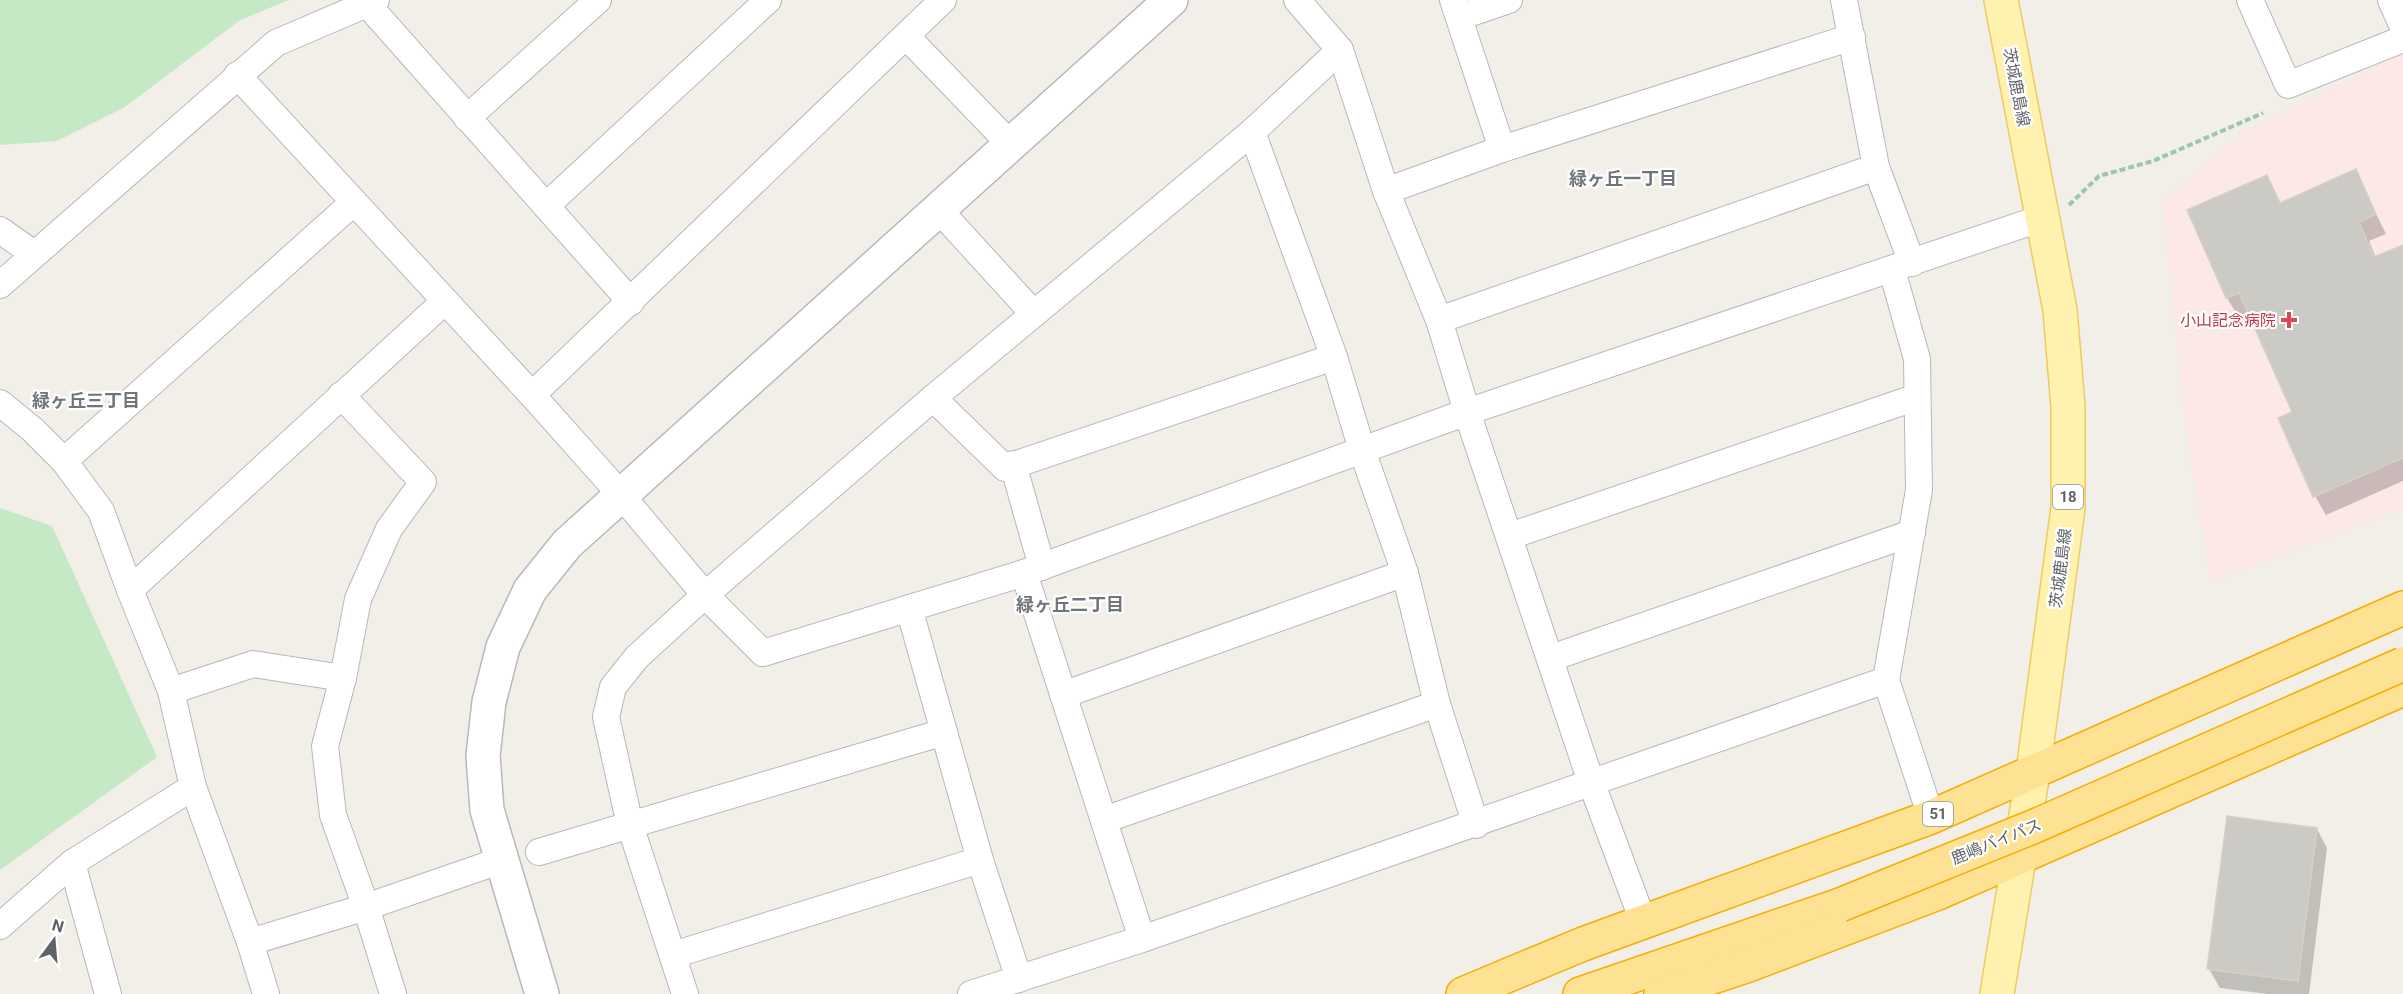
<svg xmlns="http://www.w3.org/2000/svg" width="2403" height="994" font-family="Roboto,'Noto Sans JP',sans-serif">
  <rect width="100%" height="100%" fill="#f1efe8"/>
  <path fill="#fce8e6" d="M 2403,53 L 2403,509 L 2211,582 L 2187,439 L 2162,201 L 2244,131 Z"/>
  <g fill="#c5e8c5">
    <path d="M 0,0 L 289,0 L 240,20 L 125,107 L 57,141 L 0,145 Z"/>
    <path d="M 0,508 L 52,526 L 157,757 L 0,870 Z"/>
  </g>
  <g fill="#0003">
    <path d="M 2355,171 L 2386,234 L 2369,241 L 2376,258 L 2403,246 L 2403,481 L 2326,515 L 2315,496 L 2280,419 L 2294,413 L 2249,312 L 2238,316 L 2227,298 L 2188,211 L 2267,177 L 2281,204 Z"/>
    <path d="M 2317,829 L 2327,848 L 2309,994 L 2268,994 L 2220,988 L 2209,969 Z"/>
  </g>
  <g fill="#cccac5" stroke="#d6d1c6" stroke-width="1.5">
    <path d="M 2356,169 L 2376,214 L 2359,222 L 2374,257 L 2403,245 L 2403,458 L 2313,497 L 2278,418 L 2292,412 L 2239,293 L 2226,298 L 2187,210 L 2267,175 L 2280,203 Z"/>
    <path d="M 2227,816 L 2317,828 L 2298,981 L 2207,969 Z"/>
  </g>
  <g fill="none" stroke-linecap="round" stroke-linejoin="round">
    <g stroke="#b5b8bc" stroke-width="28">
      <g id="street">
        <path d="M 1297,0 L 1340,50 L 1386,191 L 1439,320 L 1467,412 L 1591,782 L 1643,921"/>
        <path d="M 1453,0 L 1502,149"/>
        <path d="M 1844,0 L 1876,167 L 1912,263"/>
        <path d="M 2250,0 L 2288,85 L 2403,39"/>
        <path d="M 2391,0 L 2403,27"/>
        <path d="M 367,4 L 631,302"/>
        <path d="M 1459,17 L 1509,0"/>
        <path d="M 906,36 L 1011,145"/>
        <path d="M 237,75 L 532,395 L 622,496 L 705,595 L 763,653 L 1024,573 L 1467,412 L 2042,218"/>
        <path d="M 467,118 L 598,0"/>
        <path d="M 1252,132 L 1334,357 L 1362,450 L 1405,573 L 1437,704 L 1476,825"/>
        <path d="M 1386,191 L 1502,149 L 1852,37"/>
        <path d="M 546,206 L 768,0"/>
        <path d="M 939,210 L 1034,314"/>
        <path d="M 0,230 L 34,254"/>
        <path d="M 0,285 L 276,43 L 376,0"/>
        <path d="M 1439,320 L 1876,167"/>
        <path d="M 341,395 L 423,482 L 389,529 L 358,599 L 343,678 L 325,746 L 333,815 L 366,907 L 393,994"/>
        <path d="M 532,395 L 943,0"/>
        <path d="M 933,398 L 1005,468 L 1334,357"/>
        <path d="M 0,403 L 32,429 L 64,461 L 101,511 L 130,590 L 171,691 L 193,787 L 250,942 L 266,994"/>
        <path d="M 64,461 L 354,202"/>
        <path d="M 1013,464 L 1042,567"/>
        <path d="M 1510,536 L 1917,397"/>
        <path d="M 1024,573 L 1142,939"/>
        <path d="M 130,590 L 445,301"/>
        <path d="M 909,608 L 980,860 L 1019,979"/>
        <path d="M 1551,658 L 1912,533"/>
        <path d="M 1886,680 L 1919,490 L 1917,359 L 1892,270"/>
        <path d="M 171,691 L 253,664 L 343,678"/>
        <path d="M 1063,695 L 1405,573"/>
        <path d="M 1104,820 L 1437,704"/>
        <path d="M 539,852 L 944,732"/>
        <path d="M 72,863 L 108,994"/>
        <path d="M 0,926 L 72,863 L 193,787"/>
        <path d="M 250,942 L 366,907 L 502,860"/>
        <path d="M 673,955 L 980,860"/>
        <path d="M 685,994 L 630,825 L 606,717 L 613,687 L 637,657 L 705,595 L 933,398 L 1252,132 L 1340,50"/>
        <path d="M 971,994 L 1142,939 L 1886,680 L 1931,817"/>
      </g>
    </g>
    <g stroke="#b6babf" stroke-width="36">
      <path id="secondary" d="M 542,994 L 487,810 L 483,756 L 489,702 L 503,647 L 530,590 L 567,544 L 1171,0"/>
    </g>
    <g stroke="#f2c960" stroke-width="36">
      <path id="primary" d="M 1997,994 L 2033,772 L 2068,508 L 2068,407 L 2060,310 L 2001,0"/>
    </g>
    <g stroke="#f9ab00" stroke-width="36">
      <g id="highway">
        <path d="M 1463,994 L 1583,944 L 1931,817 L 2403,608"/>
        <path d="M 1580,994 L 1840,905"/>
        <path d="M 1661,994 L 1746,966 L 1938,893 L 2403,689"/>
      </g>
    </g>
    <path stroke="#9cc7a9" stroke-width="4" stroke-dasharray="6 3" stroke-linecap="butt" d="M 2069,205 L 2099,176 L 2153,161 L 2263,113"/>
    <use href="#street" stroke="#fff" stroke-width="26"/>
    <use href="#secondary" stroke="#fff" stroke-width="33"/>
    <use href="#primary" stroke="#fff2af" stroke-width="33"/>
    <use href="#highway" stroke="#fde293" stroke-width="33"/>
    <g stroke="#f9ab00" stroke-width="36" stroke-linecap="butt">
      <path id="highway-bridge" d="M 1840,905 L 2035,826 L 2403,664"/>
    </g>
    <use href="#highway-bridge" stroke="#fde293" stroke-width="33"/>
  </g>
  <path fill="#e0444e" stroke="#fff" stroke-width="2" d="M2286 311h6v6h6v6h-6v6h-6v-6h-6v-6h6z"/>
  <g text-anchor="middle" stroke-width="4.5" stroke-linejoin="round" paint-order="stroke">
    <g fill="#fff" stroke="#8f9295" stroke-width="1.5">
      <rect x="2053" y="485" width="30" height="24" rx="4.5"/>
      <rect x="1923" y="802" width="30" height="24" rx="4.5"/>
    </g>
    <g font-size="15" font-weight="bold" fill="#5f6368">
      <text x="2068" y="502">18</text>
      <text x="1938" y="819">51</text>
    </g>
    <g font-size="16" fill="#5f6368" stroke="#fff">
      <text transform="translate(2017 87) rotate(79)" y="6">茨城鹿島線</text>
      <text transform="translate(2060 568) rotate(-83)" y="6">茨城鹿島線</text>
      <text transform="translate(1996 841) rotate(-22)" y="6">鹿嶋バイパス</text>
    </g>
    <g font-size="16" fill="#be3a42" stroke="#fff" text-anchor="end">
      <text x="2276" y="326">小山記念病院</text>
    </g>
    <g font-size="18" font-weight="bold" fill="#70757a" stroke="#fff">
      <text x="1623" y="185">緑ヶ丘一丁目</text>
      <text x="86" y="407">緑ヶ丘三丁目</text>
      <text x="1070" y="611">緑ヶ丘二丁目</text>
    </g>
  </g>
  <g transform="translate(54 940) rotate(16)" stroke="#ffffff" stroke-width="4.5" paint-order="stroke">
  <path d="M0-4.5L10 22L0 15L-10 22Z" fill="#5f6368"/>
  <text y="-9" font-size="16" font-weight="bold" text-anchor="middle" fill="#5f6368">N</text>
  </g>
</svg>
